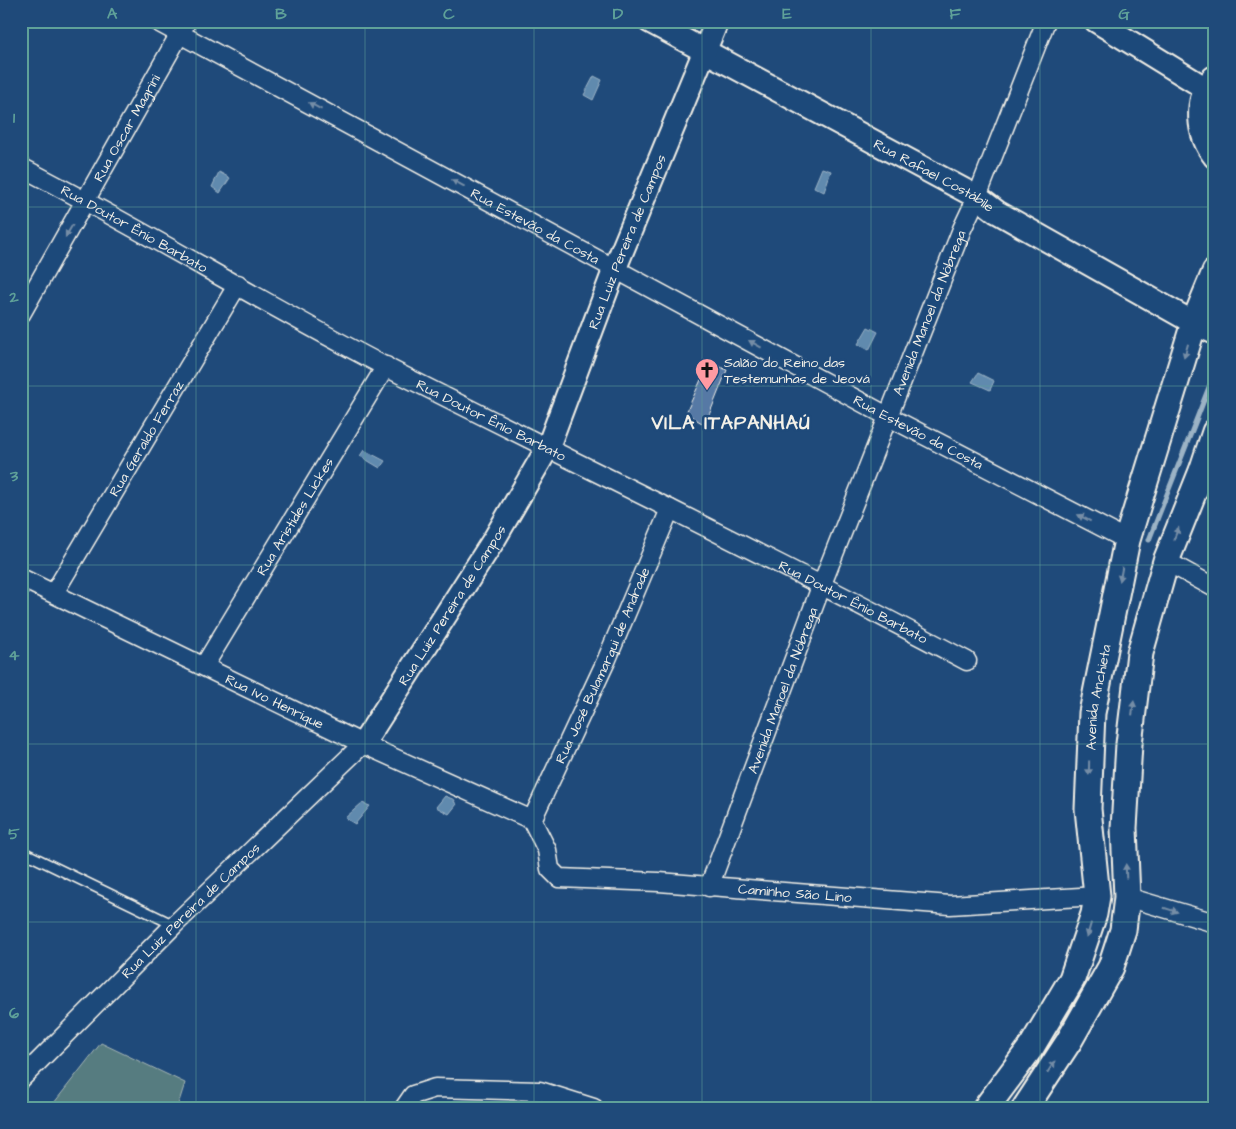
<svg xmlns="http://www.w3.org/2000/svg" width="1236" height="1129" font-family="'Architects Daughter',sans-serif">
  <rect width="100%" height="100%" fill="#1f4a7a"/>
  <filter id="ink" filterUnits="userSpaceOnUse"><feTurbulence type="fractalNoise" baseFrequency=".02" numOctaves="2"/><feDisplacementMap in="SourceGraphic" scale="10" xChannelSelector="R" yChannelSelector="G"/><feConvolveMatrix kernelMatrix="1 2 1 2 8 2 1 2 1" color-interpolation-filters="sRGB"/></filter>
  <g filter="url(#ink)">
    <path fill="#577b80" stroke="#a6b6b4" d="M 101,1043 L 185,1083 L 177,1108 L 50,1108 Z"/>
    <g fill="#618aae" stroke="#9cb3c5">
      <path d="M 594,76 L 602,80 L 593,100 L 584,95 Z"/>
      <path d="M 822,168 L 831,171 L 824,192 L 814,187 Z"/>
      <path d="M 219,172 L 230,178 L 220,193 L 212,187 Z"/>
      <path d="M 868,327 L 878,332 L 869,350 L 858,344 Z"/>
      <path d="M 978,373 L 994,381 L 990,390 L 972,382 Z"/>
      <path d="M 364,450 L 385,461 L 380,468 L 360,456 Z"/>
      <path d="M 445,796 L 455,800 L 454,802 L 457,804 L 449,814 L 436,807 Z"/>
      <path d="M 362,803 L 370,806 L 355,824 L 345,818 Z"/>
    </g>
    <g fill="none" stroke-linecap="round" stroke-linejoin="round">
      <path stroke="#9cb3c5" stroke-width="5" d="M 1149,540 L 1215,372"/>
    </g>
    <path fill="#5779a5" stroke="#f4f1e8" d="M 709,362 L 727,370 L 705,425 L 686,413 Z"/>
    <g fill="none" stroke-linecap="round" stroke-linejoin="round">
      <g stroke="#f4f1e8" stroke-width="12">
        <path id="service" d="M 21,851 L 174,925"/>
      </g>
      <g stroke="#f4f1e8" stroke-width="21">
        <g id="minor">
          <path id="s1" d="M 156,21 L 889,417 L 1127,540"/>
          <path id="s2" d="M 21,167 C 145,231 264,304 388,368 C 581,466 776,559 967,661"/>
          <path id="s3" d="M 21,314 L 187,21"/>
          <path d="M 1166,561 L 1215,588"/>
          <path id="s4" d="M 21,578 L 363,744 L 532,820"/>
          <path id="s5" d="M 54,593 L 238,284"/>
          <path id="s6" d="M 204,666 L 386,366"/>
          <path id="s7" d="M 532,820 L 547,850 L 550,869 L 559,878 L 659,882 L 950,905 L 1097,896"/>
          <path id="s8" d="M 532,820 L 607,659 L 670,509"/>
          <path id="s9" d="M 709,887 L 822,584 L 962,229 L 977,197 L 1046,21"/>
          <path d="M 1127,897 L 1215,923"/>
          <path id="s10" d="M 21,1079 L 174,925 L 363,744"/>
          <path d="M 404,1108 L 413,1095 L 435,1088 L 540,1091 L 594,1108"/>
        </g>
      </g>
      <g stroke="#f4f1e8" stroke-width="26">
        <g id="tertiary">
          <path id="s11" d="M 649,21 L 977,197 L 997,212 L 1194,323 L 1215,333"/>
          <path d="M 1096,21 L 1205,88"/>
          <path d="M 1213,78 C 1194,100 1197,135 1215,157"/>
          <path id="s12" d="M 363,744 L 495,538 L 548,447 L 615,268 L 717,21"/>
        </g>
      </g>
      <g stroke="#f4f1e8" stroke-width="29">
        <g id="secondary">
          <path id="s13" d="M 986,1108 L 1032,1046 L 1072,979 L 1094,914 L 1097,896 L 1088,809 L 1092,713 L 1127,540 L 1194,323 L 1215,272"/>
          <path d="M 1025,1108 L 1069,1041 L 1111,967 L 1123,930 L 1127,897 L 1124,828 L 1129,744 L 1140,653 L 1166,561 L 1202,471 L 1215,432"/>
        </g>
      </g>
      <use href="#service" stroke="#1f4a7a" stroke-width="9"/>
      <use href="#minor" stroke="#1f4a7a" stroke-width="18"/>
      <use href="#tertiary" stroke="#1f4a7a" stroke-width="22"/>
      <use href="#secondary" stroke="#1f4a7a" stroke-width="25"/>
    </g>
    <defs><path id="oneway-solid" d="M-6-.8H1V-3.2L6.5 0L1 3.2V.8H-6Z" transform="scale(1.25)"/></defs>
    <g fill="#748da6">
      <use href="#oneway-solid" transform="translate(315 106) rotate(-152)"/>
      <use href="#oneway-solid" transform="translate(458 183) rotate(-152)"/>
      <use href="#oneway-solid" transform="translate(69 231) rotate(120)"/>
      <use href="#oneway-solid" transform="translate(755 344) rotate(-151)"/>
      <use href="#oneway-solid" transform="translate(1186 351) rotate(106)"/>
      <use href="#oneway-solid" transform="translate(1084 518) rotate(-153)"/>
      <use href="#oneway-solid" transform="translate(1176 534) rotate(-68)"/>
      <use href="#oneway-solid" transform="translate(1121 574) rotate(101)"/>
      <use href="#oneway-solid" transform="translate(1133 708) rotate(-83)"/>
      <use href="#oneway-solid" transform="translate(1089 768) rotate(91)"/>
      <use href="#oneway-solid" transform="translate(1126 871) rotate(-92)"/>
      <use href="#oneway-solid" transform="translate(1171 910) rotate(17)"/>
      <use href="#oneway-solid" transform="translate(1089 930) rotate(106)"/>
      <use href="#oneway-solid" transform="translate(1051 1067) rotate(-57)"/>
    </g>
  </g>
  <path fill="none" stroke="#5fa199" stroke-width="1" stroke-opacity="0.55" d="M 196,21 L 196,1108M 365,21 L 365,1108M 534,21 L 534,1108M 702,21 L 702,1108M 871,21 L 871,1108M 1040,21 L 1040,1108M 21,207 L 1215,207M 21,386 L 1215,386M 21,565 L 1215,565M 21,744 L 1215,744M 21,922 L 1215,922"/>
  <defs>
    <g id="church-pin" transform="scale(1.25)"><path d="M0 17L-7.5 6A9.5 9.5 0 1 1 7.5 6Z" fill="#ff9aa2" stroke="#1f4a7a"/><path d="M-1.2-6h2.4v3.5h3.3v2.4h-3.3V6h-2.4V-.1h-3.3v-2.4h3.3Z" fill="#111"/></g>
  </defs>
  <g fill-rule="evenodd">
    <use href="#church-pin" x="707" y="370"/>
  </g>
  <g text-anchor="middle" stroke-width="5" stroke-linejoin="round" paint-order="stroke">
    <g font-size="14" fill="#f4f1e8" stroke="#1f4a7a">
      <text dy="5" stroke="none"><textPath href="#s3" startOffset="214">Rua Oscar Magrini</textPath></text>
      <text dy="5" stroke="none"><textPath href="#s11" startOffset="324">Rua Rafael Costábile</textPath></text>
      <text dy="5" stroke="none"><textPath href="#s1" startOffset="431">Rua Estevão da Costa</textPath></text>
      <text dy="5" stroke="none"><textPath href="#s2" startOffset="129">Rua Doutor Ênio Barbato</textPath></text>
      <text dy="5" stroke="none"><textPath href="#s12" startOffset="570">Rua Luiz Pereira de Campos</textPath></text>
      <text dy="5" stroke="none"><textPath href="#s9" startOffset="615">Avenida Manoel da Nóbrega</textPath></text>
      <text dy="5" stroke="none"><textPath href="#s2" startOffset="534">Rua Doutor Ênio Barbato</textPath></text>
      <text dy="5" stroke="none"><textPath href="#s1" startOffset="866">Rua Estevão da Costa</textPath></text>
      <text dy="5" stroke="none"><textPath href="#s5" startOffset="180">Rua Geraldo Ferraz</textPath></text>
      <text dy="5" stroke="none"><textPath href="#s6" startOffset="175">Rua Aristides Lickes</textPath></text>
      <text dy="5" stroke="none"><textPath href="#s2" startOffset="939">Rua Doutor Ênio Barbato</textPath></text>
      <text dy="5" stroke="none"><textPath href="#s12" startOffset="165">Rua Luiz Pereira de Campos</textPath></text>
      <text dy="5" stroke="none"><textPath href="#s8" startOffset="170">Rua José Bulamarqui de Andrade</textPath></text>
      <text dy="5" stroke="none"><textPath href="#s9" startOffset="210">Avenida Manoel da Nóbrega</textPath></text>
      <text dy="5" stroke="none"><textPath href="#s13" startOffset="442">Avenida Anchieta</textPath></text>
      <text dy="5" stroke="none"><textPath href="#s4" startOffset="282">Rua Ivo Henrique</textPath></text>
      <text dy="5" stroke="none"><textPath href="#s7" startOffset="302">Caminho São Lino</textPath></text>
      <text dy="5" stroke="none"><textPath href="#s10" startOffset="239">Rua Luiz Pereira de Campos</textPath></text>
    </g>
    <g font-size="14" fill="#f4f1e8" stroke="#1f4a7a" text-anchor="start">
      <text x="724" y="367">Salão do Reino das<tspan x="724" dy="16">Testemunhas de Jeová</tspan></text>
    </g>
    <g font-size="19" font-weight="bold" letter-spacing="1" fill="#f4f1e8" stroke="#1f4a7a">
      <text x="731" y="429">VILA ITAPANHAÚ</text>
    </g>
  </g>
  <rect width="1236" height="1129" fill="none" stroke="#1f4a7a" stroke-width="55"/>
  <rect x="28" y="28" width="1180" height="1074" fill="none" stroke="#5fa199" stroke-width="2"/>
  <g font-size="16" text-anchor="middle" font-weight="bold" fill="#5fa199">
    <text x="112" y="19">A</text>
    <text x="281" y="19">B</text>
    <text x="449" y="19">C</text>
    <text x="618" y="19">D</text>
    <text x="787" y="19">E</text>
    <text x="955" y="19">F</text>
    <text x="1124" y="19">G</text>
    <text x="14" y="123">1</text>
    <text x="14" y="302">2</text>
    <text x="14" y="481">3</text>
    <text x="14" y="660">4</text>
    <text x="14" y="839">5</text>
    <text x="14" y="1018">6</text>
  </g>
</svg>
